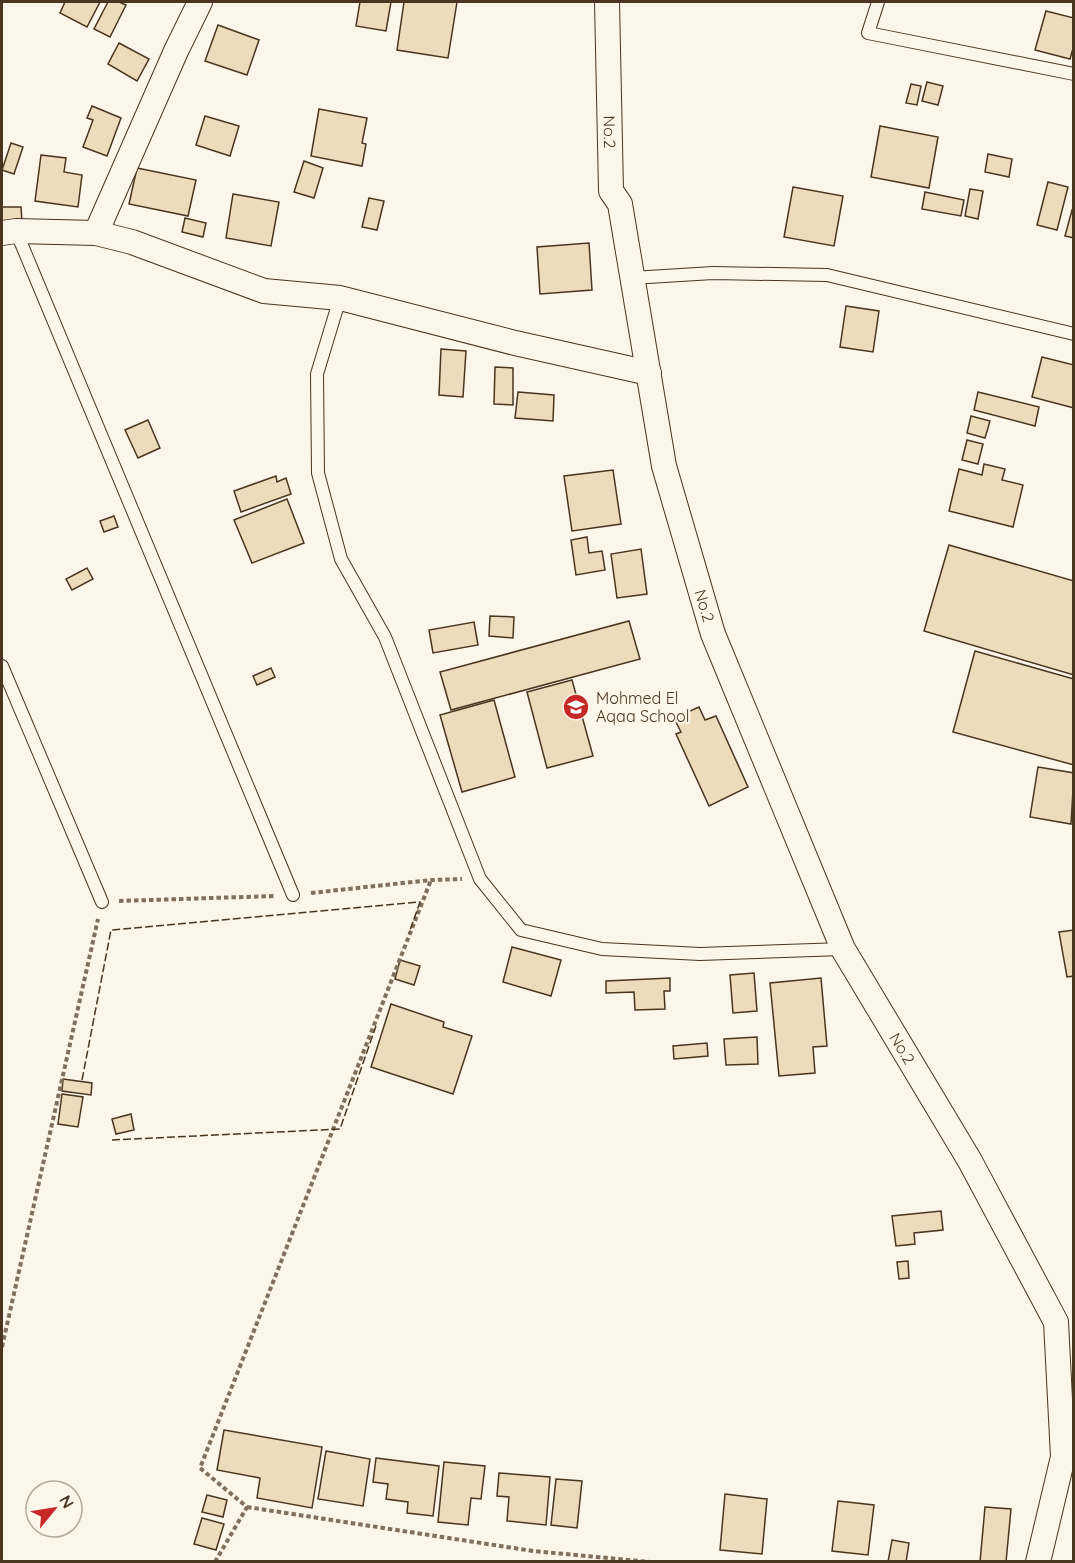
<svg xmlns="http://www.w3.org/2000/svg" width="1075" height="1563" font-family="Quicksand,sans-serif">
  <rect width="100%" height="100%" fill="#fbf6e9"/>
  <g fill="#ecdcbc" stroke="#4a3520" stroke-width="1.5">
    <path d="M 65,2 L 100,2 L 87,27 L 60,13 Z"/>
    <path d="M 108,2 L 119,2 L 126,5 L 110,37 L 94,29 Z"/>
    <path d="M 360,2 L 391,2 L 386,31 L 356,26 Z"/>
    <path d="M 404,2 L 457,2 L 448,58 L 397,50 Z"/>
    <path d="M 1046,11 L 1074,18 L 1074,45 L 1070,59 L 1035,50 Z"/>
    <path d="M 218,25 L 259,40 L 247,75 L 205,61 Z"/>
    <path d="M 119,43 L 149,59 L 137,81 L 108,64 Z"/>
    <path d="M 927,82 L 943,86 L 938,105 L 922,101 Z"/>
    <path d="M 911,84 L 921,86 L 917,105 L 906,103 Z"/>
    <path d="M 92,106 L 121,118 L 107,156 L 83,147 L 93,120 L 87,118 Z"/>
    <path d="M 319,109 L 367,118 L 362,143 L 366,144 L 362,166 L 311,156 Z"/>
    <path d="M 205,116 L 239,126 L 230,156 L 196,145 Z"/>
    <path d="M 880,126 L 938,137 L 929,188 L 871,177 Z"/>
    <path d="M 11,143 L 23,147 L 14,174 L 2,170 Z"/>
    <path d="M 988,154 L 1012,159 L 1009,177 L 985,172 Z"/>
    <path d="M 41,155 L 66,158 L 64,172 L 82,175 L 78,207 L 35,201 Z"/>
    <path d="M 304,161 L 323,168 L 314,198 L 294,192 Z"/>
    <path d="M 137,168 L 196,180 L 188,216 L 129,204 Z"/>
    <path d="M 1048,182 L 1068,187 L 1057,230 L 1037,225 Z"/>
    <path d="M 793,187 L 843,196 L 834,246 L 784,237 Z"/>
    <path d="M 970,189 L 983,191 L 978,219 L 965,216 Z"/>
    <path d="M 925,192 L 964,200 L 961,216 L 922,209 Z"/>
    <path d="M 233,194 L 279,202 L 271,246 L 226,238 Z"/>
    <path d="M 369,198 L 384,201 L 377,230 L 362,227 Z"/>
    <path d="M 2,207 L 21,207 L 22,222 L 2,223 Z"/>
    <path d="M 1072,210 L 1074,211 L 1074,238 L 1065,236 Z"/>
    <path d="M 185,218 L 206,223 L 203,237 L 182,232 Z"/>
    <path d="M 589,243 L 592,290 L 540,294 L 537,247 Z"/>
    <path d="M 846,306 L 879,311 L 873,352 L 840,347 Z"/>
    <path d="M 441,349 L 466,351 L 463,397 L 439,395 Z"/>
    <path d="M 1042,357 L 1074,365 L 1074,408 L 1032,397 Z"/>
    <path d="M 495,367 L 513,368 L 513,405 L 494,404 Z"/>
    <path d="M 518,392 L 554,395 L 553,421 L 515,418 Z"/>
    <path d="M 978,392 L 1039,407 L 1035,426 L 974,410 Z"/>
    <path d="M 971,416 L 990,421 L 985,438 L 967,433 Z"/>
    <path d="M 148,420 L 160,448 L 138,458 L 125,430 Z"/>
    <path d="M 967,440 L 983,444 L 978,464 L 962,460 Z"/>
    <path d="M 984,464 L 1005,469 L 1002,480 L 1023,485 L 1013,527 L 949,511 L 959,469 L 982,475 Z"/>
    <path d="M 613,470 L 621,524 L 572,531 L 564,476 Z"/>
    <path d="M 276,476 L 277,482 L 286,478 L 291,494 L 241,512 L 234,491 Z"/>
    <path d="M 287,499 L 304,543 L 252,563 L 234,520 Z"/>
    <path d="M 114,516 L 118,527 L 104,532 L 100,521 Z"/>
    <path d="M 587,537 L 589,553 L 602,551 L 605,570 L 576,575 L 571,540 Z"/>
    <path d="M 949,545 L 1074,581 L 1074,675 L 924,631 Z"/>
    <path d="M 641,549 L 647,594 L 617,598 L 611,554 Z"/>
    <path d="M 87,568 L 93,579 L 72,590 L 66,579 Z"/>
    <path d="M 490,616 L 514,617 L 513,638 L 489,636 Z"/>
    <path d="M 629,621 L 640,659 L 451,710 L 440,672 Z"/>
    <path d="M 474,622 L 478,645 L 433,653 L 429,630 Z"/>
    <path d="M 975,651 L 1074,679 L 1074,765 L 953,732 Z"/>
    <path d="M 271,668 L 275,677 L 257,685 L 253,676 Z"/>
    <path d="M 572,680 L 593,756 L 547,768 L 527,692 Z"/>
    <path d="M 494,700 L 515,777 L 462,792 L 440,715 Z"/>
    <path d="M 699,707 L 705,720 L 716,716 L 748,787 L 709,806 L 676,734 L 681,732 L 674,718 Z"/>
    <path d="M 1038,767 L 1074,773 L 1071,824 L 1030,817 Z"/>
    <path d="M 1074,930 L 1074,976 L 1067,977 L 1059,932 Z"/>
    <path d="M 512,947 L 561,960 L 551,996 L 503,982 Z"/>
    <path d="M 400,960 L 420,966 L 414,985 L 395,979 Z"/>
    <path d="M 754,973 L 757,1011 L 733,1013 L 730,975 Z"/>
    <path d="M 670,978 L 670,991 L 664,991 L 665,1009 L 635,1010 L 634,992 L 606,993 L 606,981 Z"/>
    <path d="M 821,978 L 827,1046 L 813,1047 L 815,1073 L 779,1076 L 770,983 Z"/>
    <path d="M 391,1004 L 444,1022 L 443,1027 L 472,1036 L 453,1094 L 371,1067 Z"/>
    <path d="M 757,1037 L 758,1064 L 726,1065 L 724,1039 Z"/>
    <path d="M 707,1043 L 708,1056 L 674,1059 L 673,1046 Z"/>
    <path d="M 63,1079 L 92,1083 L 91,1095 L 62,1091 Z"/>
    <path d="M 62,1094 L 83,1097 L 78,1127 L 58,1124 Z"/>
    <path d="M 131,1114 L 134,1130 L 116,1134 L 112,1119 Z"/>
    <path d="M 941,1211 L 943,1230 L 914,1233 L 915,1244 L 896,1246 L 892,1216 Z"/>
    <path d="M 908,1261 L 909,1278 L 899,1279 L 897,1262 Z"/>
    <path d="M 224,1430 L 322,1447 L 312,1508 L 257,1498 L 260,1478 L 217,1470 Z"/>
    <path d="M 326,1451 L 370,1459 L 363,1506 L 318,1499 Z"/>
    <path d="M 376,1458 L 439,1466 L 433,1516 L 407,1513 L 408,1502 L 386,1499 L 388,1484 L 373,1482 Z"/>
    <path d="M 444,1462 L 485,1466 L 481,1499 L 471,1498 L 468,1525 L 438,1522 Z"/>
    <path d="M 499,1473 L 550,1477 L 546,1525 L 507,1521 L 509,1497 L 497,1496 Z"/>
    <path d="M 556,1479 L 582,1481 L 577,1528 L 551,1525 Z"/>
    <path d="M 725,1494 L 767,1499 L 762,1554 L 720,1550 Z"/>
    <path d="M 207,1495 L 227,1500 L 223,1517 L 202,1512 Z"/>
    <path d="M 838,1501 L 874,1505 L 868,1555 L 832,1551 Z"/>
    <path d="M 985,1507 L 1011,1509 L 1006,1562 L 980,1562 Z"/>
    <path d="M 202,1518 L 224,1524 L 216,1550 L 194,1544 Z"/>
    <path d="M 892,1540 L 909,1543 L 906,1562 L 888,1562 Z"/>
  </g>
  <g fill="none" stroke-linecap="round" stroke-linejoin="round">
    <g stroke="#4a3520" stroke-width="14">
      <g id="service">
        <path d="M 878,2 L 868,33 L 1074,74"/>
        <path d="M 16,231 L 293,895"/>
        <path d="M 632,278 L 713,273 L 827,275 L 1074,334"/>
        <path d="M 340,298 L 317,374 L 318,473 L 341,559 L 385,637 L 480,879 L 521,930 L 602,949 L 700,954 L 843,949"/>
        <path d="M 2,666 L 102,902"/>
      </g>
    </g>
    <g stroke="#4a3520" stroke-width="26">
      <g id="minor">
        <path id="s1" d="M 607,2 L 611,191 L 620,204 L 664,466 L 713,634 L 843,949 L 970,1161 L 1056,1322 L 1063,1457 L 1038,1562"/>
        <path d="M 2,233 L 16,231 L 96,233 L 132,242 L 264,291 L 340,298 L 515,343 L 649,373"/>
        <path d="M 96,233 L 176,51 L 200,2"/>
      </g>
    </g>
    <g stroke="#7f6f5c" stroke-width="4" stroke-dasharray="4.5 3" stroke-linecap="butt">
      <path d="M 311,893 L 431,880 L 462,879"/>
      <path d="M 119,901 L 274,896"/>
      <path d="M 2,1347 L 98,919"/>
      <path d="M 247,1507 L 533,1551 L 650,1562"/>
      <path d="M 215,1562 L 247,1507 L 200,1468 L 431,880"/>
    </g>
    <use href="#service" stroke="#fbf6e9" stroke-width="12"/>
    <use href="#minor" stroke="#fbf6e9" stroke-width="24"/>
    <g stroke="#4a3520" stroke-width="1.5" stroke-dasharray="8 3" stroke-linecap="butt">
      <path d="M 82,1080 L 111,930 L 420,902 L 409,933"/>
      <path d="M 112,1140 L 340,1129 L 376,1026"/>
    </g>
  </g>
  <defs>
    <g id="school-disc" transform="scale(1.35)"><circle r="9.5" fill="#c62828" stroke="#fbf6e9"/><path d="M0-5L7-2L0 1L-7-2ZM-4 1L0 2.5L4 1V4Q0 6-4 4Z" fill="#fff"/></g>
  </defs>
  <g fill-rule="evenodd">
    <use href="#school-disc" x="576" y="707"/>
  </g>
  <g text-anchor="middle" stroke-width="4.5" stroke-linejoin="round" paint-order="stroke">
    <g font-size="16" fill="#4a3520" stroke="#fbf6e9">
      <text dy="6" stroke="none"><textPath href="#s1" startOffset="130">No.2</textPath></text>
      <text dy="6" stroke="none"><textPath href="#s1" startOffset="616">No.2</textPath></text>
      <text dy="6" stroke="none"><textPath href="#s1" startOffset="1102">No.2</textPath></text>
    </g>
    <g font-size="16" fill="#4a3520" stroke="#fbf6e9" text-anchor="start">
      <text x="596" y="704">Mohmed El<tspan x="596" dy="18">Aqaa School</tspan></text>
    </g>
  </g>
  <rect width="1075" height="1563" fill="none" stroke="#4a3520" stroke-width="6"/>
  <g transform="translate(54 1509) rotate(60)"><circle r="28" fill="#fbf6e9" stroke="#b4a999" stroke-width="1.5"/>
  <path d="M0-4.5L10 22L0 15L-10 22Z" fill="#c62828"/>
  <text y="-9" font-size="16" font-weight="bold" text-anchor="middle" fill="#4a3520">N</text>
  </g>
</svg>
